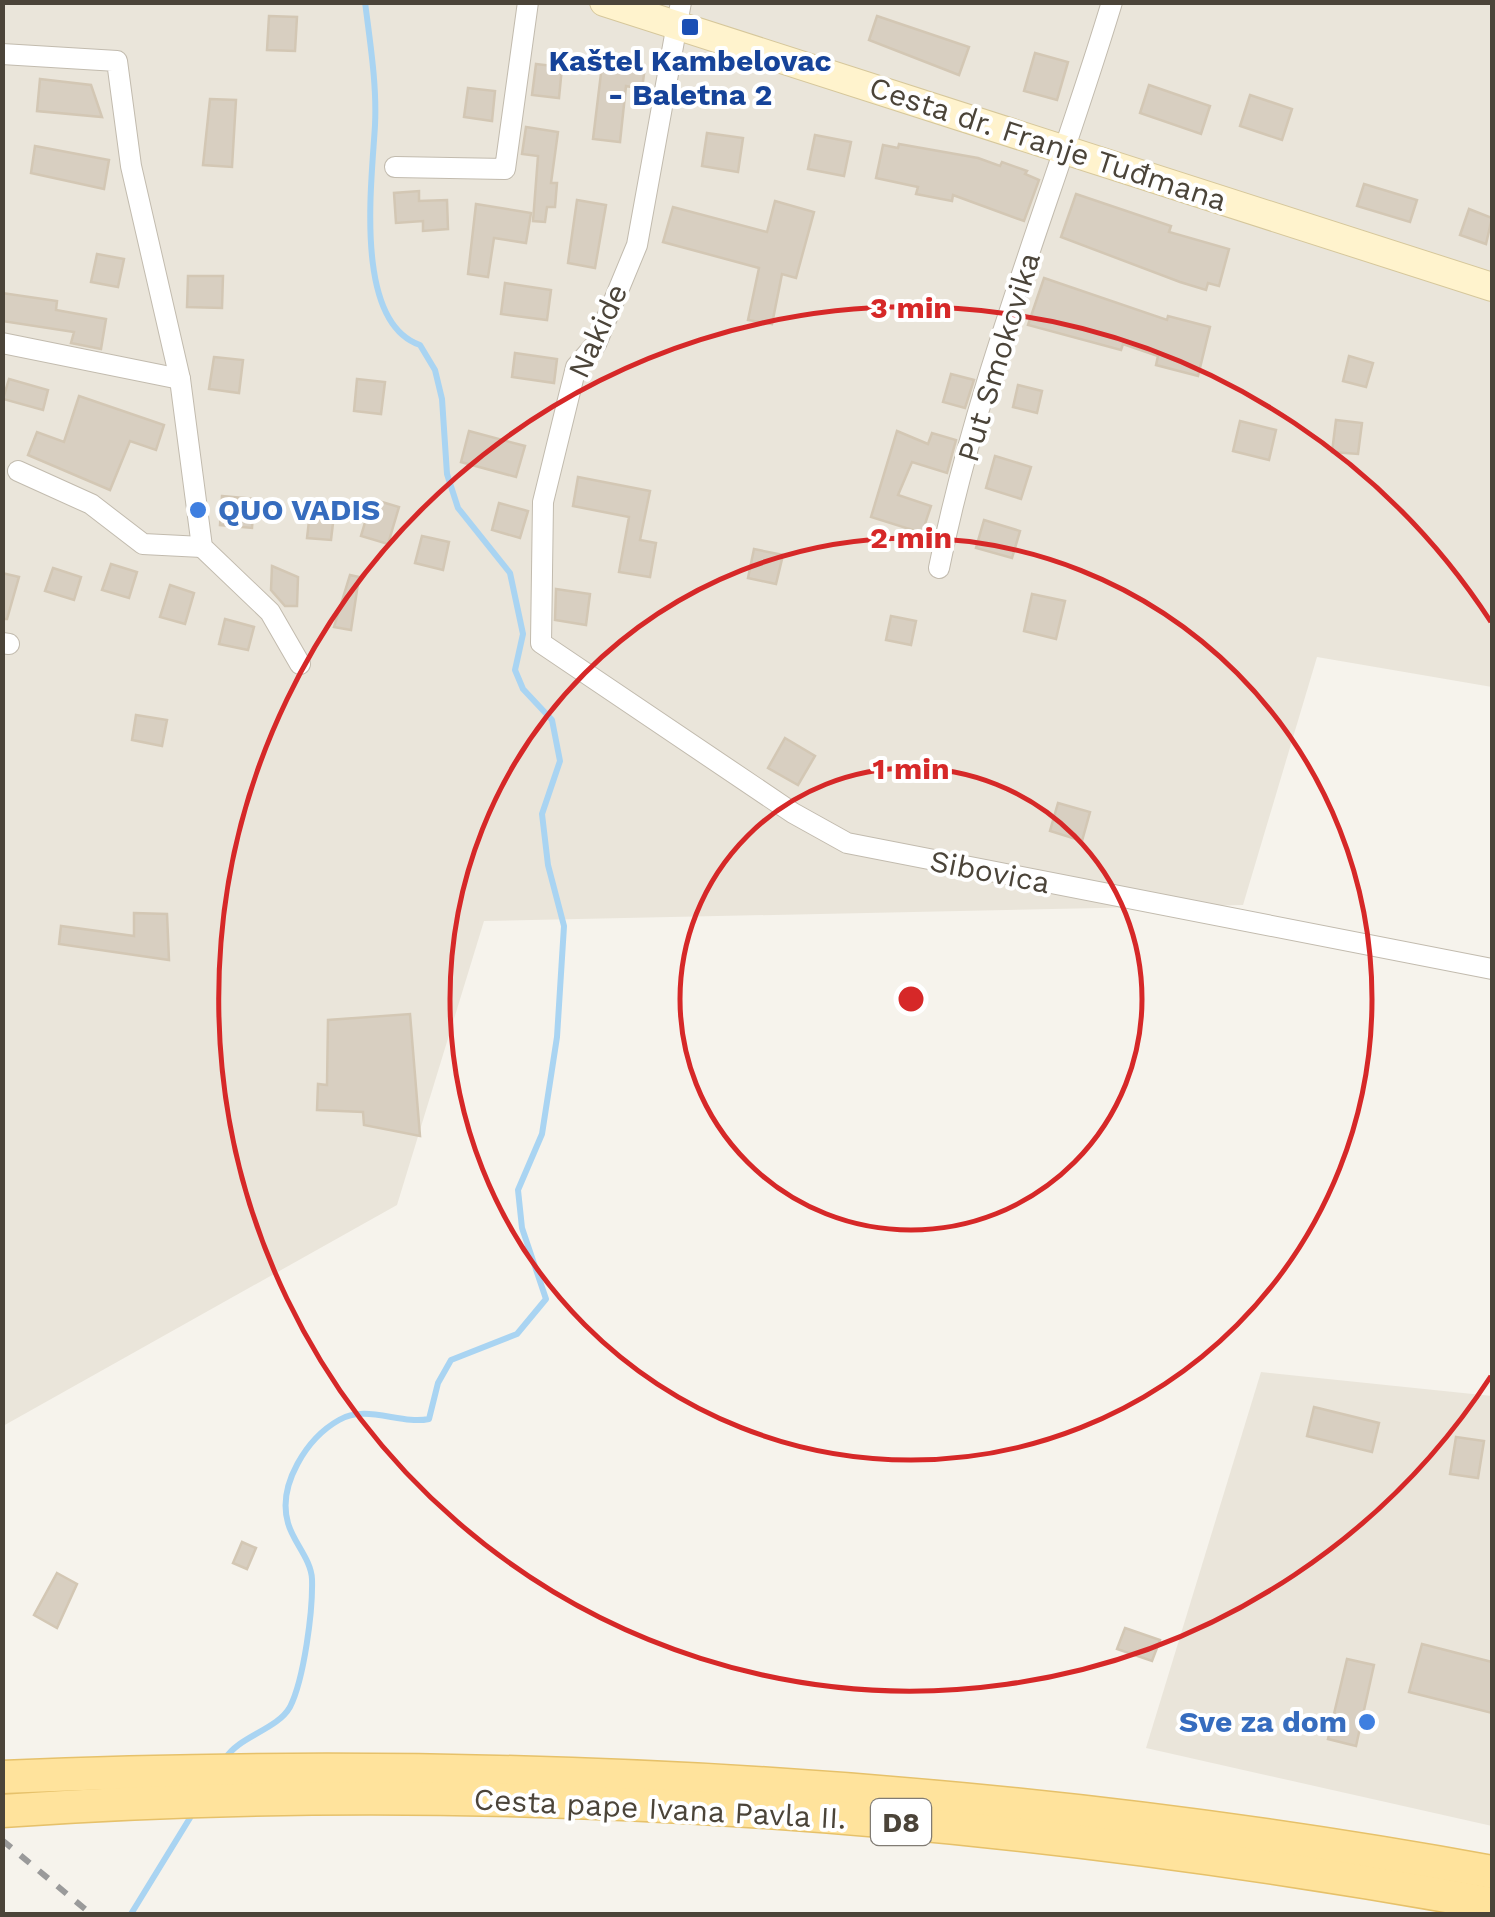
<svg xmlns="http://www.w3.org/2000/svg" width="1495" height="1917" font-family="'Work Sans',sans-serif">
  <rect width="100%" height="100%" fill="#f6f3ec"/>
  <g fill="#eae5da">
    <path d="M 3,3 L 1492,3 L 1492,687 L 1317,657 L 1243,905 L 484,921 L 397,1205 L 3,1426 Z"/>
    <path d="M 1261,1372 L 1492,1396 L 1492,1826 L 1146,1748 Z"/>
  </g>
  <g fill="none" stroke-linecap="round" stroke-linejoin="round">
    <g stroke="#a9d4f2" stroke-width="6">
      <path d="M 225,1759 C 239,1736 277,1730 290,1707 C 304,1679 313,1611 312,1579 C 311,1559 293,1542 288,1523 C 277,1485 307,1438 339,1420 C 366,1404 401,1425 429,1419 L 438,1383 L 451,1360 L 517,1334 L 546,1299 L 522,1228 L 518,1190 L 542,1134 L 557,1037 L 564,926 L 548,865 L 542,814 L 560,761 L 552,720 L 523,689 L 515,670 L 523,634 L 510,573 L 458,508 L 447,474 L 442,399 L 435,370 L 420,345 C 353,322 372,181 375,125 C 377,85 370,42 365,2"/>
      <path d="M 131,1914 L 193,1813"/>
    </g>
  </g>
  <g fill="#d8cfc1" stroke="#d3c7b4" stroke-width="2.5">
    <path d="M 269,16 L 297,17 L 295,51 L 267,50 Z"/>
    <path d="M 877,16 L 969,47 L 959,75 L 869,40 Z"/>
    <path d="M 1035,53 L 1068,62 L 1057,100 L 1024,91 Z"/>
    <path d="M 603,57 L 637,63 L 636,73 L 644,74 L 642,89 L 626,86 L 620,142 L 593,139 Z"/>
    <path d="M 536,64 L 562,67 L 559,98 L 532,95 Z"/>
    <path d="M 40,79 L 91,85 L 102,117 L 37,111 Z"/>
    <path d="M 1149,85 L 1210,106 L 1201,134 L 1140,113 Z"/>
    <path d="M 468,88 L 495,91 L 492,121 L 464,117 Z"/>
    <path d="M 1250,95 L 1292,109 L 1282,140 L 1240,126 Z"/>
    <path d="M 210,99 L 236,100 L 232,167 L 203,165 Z"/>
    <path d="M 526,127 L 558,132 L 551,183 L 557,183 L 555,207 L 547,207 L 545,222 L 533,221 L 538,156 L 522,154 Z"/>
    <path d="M 707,133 L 743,138 L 738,172 L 702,166 Z"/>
    <path d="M 815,135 L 851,142 L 844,176 L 808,169 Z"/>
    <path d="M 899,144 L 978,158 L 1000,166 L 1002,162 L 1027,171 L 1025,174 L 1039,180 L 1024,221 L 953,195 L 952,201 L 916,194 L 918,187 L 876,178 L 883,145 L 898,148 Z"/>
    <path d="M 35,146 L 109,160 L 104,189 L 31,173 Z"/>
    <path d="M 1364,184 L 1417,200 L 1410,222 L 1357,206 Z"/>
    <path d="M 419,191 L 419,201 L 447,200 L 448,229 L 423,231 L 423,221 L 396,223 L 394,193 Z"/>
    <path d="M 1076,194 L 1171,226 L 1169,232 L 1229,249 L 1219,286 L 1208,283 L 1206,290 L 1180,282 L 1061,237 Z"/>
    <path d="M 577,200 L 606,205 L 595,268 L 568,263 Z"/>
    <path d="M 775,201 L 814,212 L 796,278 L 782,274 L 772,324 L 748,320 L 759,268 L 663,242 L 673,207 L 767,232 Z"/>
    <path d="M 476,204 L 531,213 L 526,243 L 494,238 L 488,277 L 468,274 Z"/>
    <path d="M 1469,209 L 1492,218 L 1486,244 L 1460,235 Z"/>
    <path d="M 97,254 L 124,259 L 118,287 L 91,282 Z"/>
    <path d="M 188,276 L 223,276 L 222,308 L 187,307 Z"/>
    <path d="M 1044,278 L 1167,320 L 1168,316 L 1210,327 L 1198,376 L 1156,365 L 1158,356 L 1123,344 L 1121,350 L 1028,325 Z"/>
    <path d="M 505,283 L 551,290 L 547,320 L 501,314 Z"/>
    <path d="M 2,293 L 57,301 L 56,310 L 106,319 L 101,349 L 71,343 L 74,332 L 2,321 Z"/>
    <path d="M 515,353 L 557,359 L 554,383 L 512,377 Z"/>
    <path d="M 1349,356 L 1373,363 L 1366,387 L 1343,381 Z"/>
    <path d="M 214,357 L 243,360 L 239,393 L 209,389 Z"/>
    <path d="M 951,374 L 974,380 L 965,408 L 943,402 Z"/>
    <path d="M 9,379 L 48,390 L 43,410 L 3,399 Z"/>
    <path d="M 357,379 L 385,382 L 381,414 L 354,411 Z"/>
    <path d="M 1018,385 L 1042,391 L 1037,413 L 1013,407 Z"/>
    <path d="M 79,396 L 164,425 L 156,450 L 130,441 L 110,490 L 28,455 L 37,432 L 64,442 Z"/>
    <path d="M 1336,420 L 1362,423 L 1358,454 L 1332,452 Z"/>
    <path d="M 1240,421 L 1276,430 L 1269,460 L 1233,451 Z"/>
    <path d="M 469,431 L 525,446 L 516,477 L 461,462 Z"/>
    <path d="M 897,431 L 928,444 L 932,433 L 956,440 L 947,473 L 912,462 L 898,495 L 931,506 L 922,533 L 871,517 Z"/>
    <path d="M 995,456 L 1031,467 L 1021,499 L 986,488 Z"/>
    <path d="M 578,477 L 650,491 L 640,540 L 656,543 L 650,577 L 619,572 L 629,517 L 573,506 Z"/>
    <path d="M 222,496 L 254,499 L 252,528 L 220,525 Z"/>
    <path d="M 372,499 L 399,507 L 388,544 L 361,536 Z"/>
    <path d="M 499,503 L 528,511 L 520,538 L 492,530 Z"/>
    <path d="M 310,512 L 334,515 L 331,540 L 307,538 Z"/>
    <path d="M 984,520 L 1020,531 L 1012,558 L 976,548 Z"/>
    <path d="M 422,536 L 449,542 L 443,570 L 415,563 Z"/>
    <path d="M 754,549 L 783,555 L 776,584 L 748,578 Z"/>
    <path d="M 111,564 L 137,572 L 129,598 L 102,590 Z"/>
    <path d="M 272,566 L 298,577 L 297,606 L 285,606 L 271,590 Z"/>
    <path d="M 53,568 L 81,577 L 74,600 L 45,591 Z"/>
    <path d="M 2,573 L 19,577 L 7,619 L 2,619 Z"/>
    <path d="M 350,575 L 359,577 L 351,630 L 334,627 Z"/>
    <path d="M 170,585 L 194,593 L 185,624 L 160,617 Z"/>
    <path d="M 556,589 L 590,594 L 586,625 L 555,620 Z"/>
    <path d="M 1032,594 L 1065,601 L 1056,639 L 1024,631 Z"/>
    <path d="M 891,616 L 916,621 L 911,645 L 886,640 Z"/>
    <path d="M 225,619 L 254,627 L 248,650 L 219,644 Z"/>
    <path d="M 136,715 L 167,720 L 162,746 L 132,740 Z"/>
    <path d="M 785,738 L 815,756 L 798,785 L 768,768 Z"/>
    <path d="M 1058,803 L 1090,812 L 1082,841 L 1050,831 Z"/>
    <path d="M 134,913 L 167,914 L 169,960 L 59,944 L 61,926 L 134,936 Z"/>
    <path d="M 410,1014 L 420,1136 L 364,1125 L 363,1112 L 317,1110 L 318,1084 L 327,1085 L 328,1020 Z"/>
    <path d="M 1314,1407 L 1379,1423 L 1372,1452 L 1307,1436 Z"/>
    <path d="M 1456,1437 L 1484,1441 L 1478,1478 L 1450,1474 Z"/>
    <path d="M 242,1542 L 256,1548 L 247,1569 L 233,1563 Z"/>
    <path d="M 57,1573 L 77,1584 L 57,1628 L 34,1615 Z"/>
    <path d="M 1125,1628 L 1160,1640 L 1152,1661 L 1117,1649 Z"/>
    <path d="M 1422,1644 L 1492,1662 L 1492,1713 L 1409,1692 Z"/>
    <path d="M 1347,1659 L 1374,1665 L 1356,1746 L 1328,1739 Z"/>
  </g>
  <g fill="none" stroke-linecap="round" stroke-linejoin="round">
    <g stroke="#c2bbae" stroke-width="22">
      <g id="street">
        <path d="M 681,2 L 637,245 L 596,344 L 576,367 L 543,502 L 541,643 L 793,813 L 847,843 L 1492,969"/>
        <path d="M 2,54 L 117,61 L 131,166 L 180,379 L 202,547 L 270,612 L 300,664"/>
        <path d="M 395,167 L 505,169 L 528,2"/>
        <path d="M 2,343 L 180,379"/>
        <path d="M 18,471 L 91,504 L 143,544 L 202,547"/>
        <path d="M 939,568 C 978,375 1055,191 1112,2"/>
        <path d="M 2,643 L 9,644"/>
      </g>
    </g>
    <g stroke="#d6c79b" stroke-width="30">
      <path id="secondary" d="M 604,2 L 1492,287"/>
    </g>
    <g stroke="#e6c16a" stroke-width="35">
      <g id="primary">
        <path d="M 2,1777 C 503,1755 999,1782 1492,1872"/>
        <path d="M 2,1811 C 501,1776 1002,1815 1492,1904"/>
      </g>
    </g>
    <use href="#street" stroke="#fff" stroke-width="20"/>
    <use href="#secondary" stroke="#fff3cd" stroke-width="28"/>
    <use href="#primary" stroke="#ffe39c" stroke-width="32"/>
    <path stroke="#9a9a9a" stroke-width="6" stroke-dasharray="12 12" stroke-linecap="butt" d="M 2,1840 L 91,1914"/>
  </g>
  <g fill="none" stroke="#d62828" stroke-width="5">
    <circle cx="911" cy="999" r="231"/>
    <circle cx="911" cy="999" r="461"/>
    <path d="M1491 1376A692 692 0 1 1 1491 622"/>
  </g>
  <rect fill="#1a4fb4" stroke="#fff" stroke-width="4" x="680" y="17" width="20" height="20" rx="5"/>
  <g fill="#3f7fe0" stroke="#fff" stroke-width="4">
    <circle cx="198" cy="510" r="10"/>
    <circle cx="1367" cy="1722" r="10"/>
  </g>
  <g text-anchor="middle" stroke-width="8" stroke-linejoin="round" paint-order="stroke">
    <rect fill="#fff" stroke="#817c74" stroke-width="2.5" x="871" y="1799" width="60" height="46" rx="8"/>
    <g font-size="28" font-weight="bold" fill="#4b4439">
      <text x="901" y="1832">D8</text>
    </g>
    <g font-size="30" font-weight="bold" fill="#164399" stroke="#fff">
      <text x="690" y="71">Kaštel Kambelovac<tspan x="690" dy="34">- Baletna 2</tspan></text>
    </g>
    <g font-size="30" fill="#4b4439" stroke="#fff">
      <text transform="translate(1048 144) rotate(18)" y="10">Cesta dr. Franje Tuđmana</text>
      <text transform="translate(598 331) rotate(-65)" y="10">Nakide</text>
      <text transform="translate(999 357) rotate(-73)" y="10">Put Smokovika</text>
      <text transform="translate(990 872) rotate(11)" y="10">Sibovica</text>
      <text transform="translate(660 1809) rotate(3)" y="10">Cesta pape Ivana Pavla II.</text>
    </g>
    <g font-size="30" font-weight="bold" fill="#366cbe" stroke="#fff" text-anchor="start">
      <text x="218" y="520">QUO VADIS</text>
      <text x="1347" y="1732" text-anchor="end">Sve za dom</text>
    </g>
  </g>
  <circle cx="911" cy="999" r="15" fill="#d62828" stroke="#fff" stroke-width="5"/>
  <g font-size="30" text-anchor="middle" font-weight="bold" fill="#d62828" stroke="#fff" stroke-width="8" stroke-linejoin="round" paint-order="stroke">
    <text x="911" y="318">3 min</text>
    <text x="911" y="548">2 min</text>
    <text x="911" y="779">1 min</text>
  </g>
  <rect width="1495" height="1917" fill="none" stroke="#4b4439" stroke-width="10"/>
</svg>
